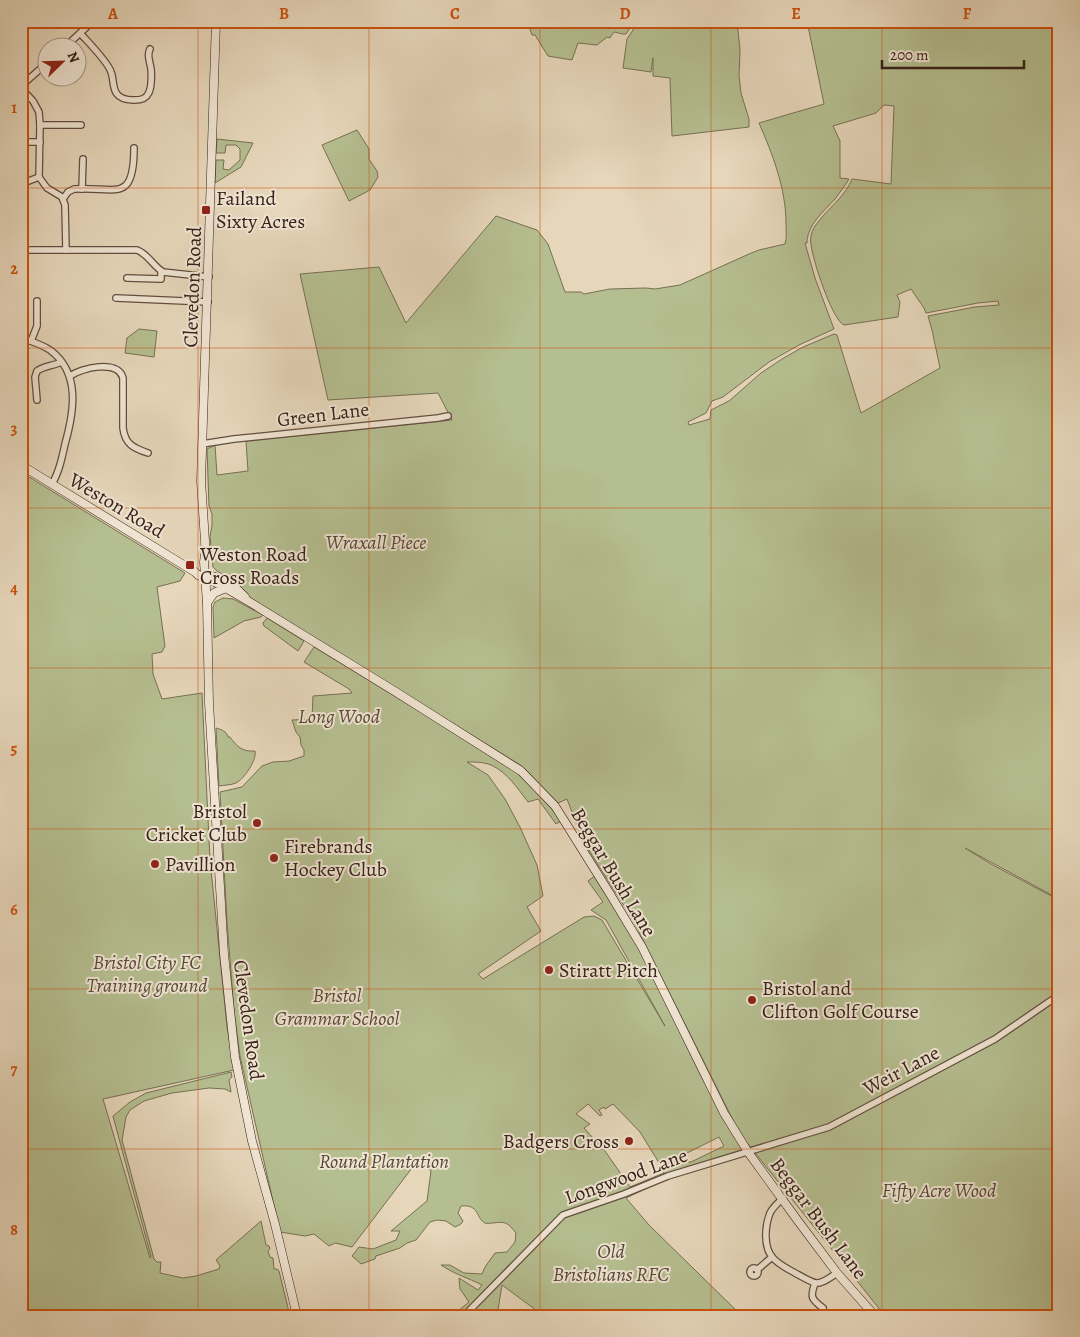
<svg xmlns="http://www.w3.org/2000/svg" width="1080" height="1337" font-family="Alegreya,serif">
  <rect width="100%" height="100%" fill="#e6d6ba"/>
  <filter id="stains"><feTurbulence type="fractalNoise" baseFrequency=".004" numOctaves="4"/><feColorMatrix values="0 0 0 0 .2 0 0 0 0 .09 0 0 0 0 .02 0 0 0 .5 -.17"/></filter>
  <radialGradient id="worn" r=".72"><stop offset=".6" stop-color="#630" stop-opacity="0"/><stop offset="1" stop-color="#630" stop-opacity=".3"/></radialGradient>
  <g fill="#b5be90" stroke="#767054" fill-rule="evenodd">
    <path d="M 527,21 L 635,21 L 626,34 L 622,34 L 615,32 L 612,34 L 610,38 L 607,37 L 597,45 L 578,43 L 572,60 L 548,56 L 535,35 L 532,35 Z"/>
    <path d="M 639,21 L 737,21 L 740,50 L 739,76 L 741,93 L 749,119 L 749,127 L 672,136 L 670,78 L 653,76 L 653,58 L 651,72 L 623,68 L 627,39 Z"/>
    <path d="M 807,21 L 1059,21 L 1059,899 L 965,848 L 991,864 L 1059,900 L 1059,1316 L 885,1316 L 740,1134 L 633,920 L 583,841 L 567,799 L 558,803 L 522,766 L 249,597 L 234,581 L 217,571 L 213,567 L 210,536 L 212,526 L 212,514 L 209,506 L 207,449 L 215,445 L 217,475 L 248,471 L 246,441 L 452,420 L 438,393 L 328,400 L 300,274 L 379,267 L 406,323 L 496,216 L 537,230 L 548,244 L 565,292 L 581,292 L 584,294 L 610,289 L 646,288 L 655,289 L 680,285 L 749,254 L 759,250 L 785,244 C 787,238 786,231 786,224 C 786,189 773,155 759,123 L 824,104 ZM 884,105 L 894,106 L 891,184 L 852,179 C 846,194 833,205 823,216 C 819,221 814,226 812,232 C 811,236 810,240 811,244 C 812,258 832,320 844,325 L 898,317 L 900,302 L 897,295 L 911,289 L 924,308 L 926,313 L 978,303 L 998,301 L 999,305 L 975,307 L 928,316 L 932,330 L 940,368 L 861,413 L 837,335 L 834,334 L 803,347 L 782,359 L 761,373 L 729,401 L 711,410 L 710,419 L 689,425 L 688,422 L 706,413 L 712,401 L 723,397 L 769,362 L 799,345 L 834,329 L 815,278 L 805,243 L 807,243 C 807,225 824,211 835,199 C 840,192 845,186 849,179 L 840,178 L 840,141 L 833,126 L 876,113 Z"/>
    <path d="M 357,130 L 369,149 L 369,159 L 377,171 L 378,177 L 370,190 L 349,201 L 322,145 Z"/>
    <path d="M 217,139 L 253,143 L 241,167 L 215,183 L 216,160 L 224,160 L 223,169 L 229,170 L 240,160 L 240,149 L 236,145 L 226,145 L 225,153 L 216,153 Z"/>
    <path d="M 139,329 L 157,331 L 154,357 L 125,353 L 127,338 Z"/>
    <path d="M 21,472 L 185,573 L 180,581 L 157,587 L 165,646 L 162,652 L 152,654 L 153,674 L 162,699 L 202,693 L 210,860 L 227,1027 L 234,1070 L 103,1099 L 150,1258 L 151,1257 C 139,1210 125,1163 113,1116 L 130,1102 L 146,1093 L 231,1072 L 232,1077 L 229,1080 L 231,1092 L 225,1089 L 209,1088 L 172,1093 L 144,1101 L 130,1110 L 126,1117 L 122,1140 L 154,1259 L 157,1262 L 161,1262 L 160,1273 L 183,1278 L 196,1276 L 219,1269 L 220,1266 L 216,1260 L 261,1221 L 266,1245 L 269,1246 L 270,1249 L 268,1251 L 270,1257 L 273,1258 L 274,1269 L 277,1269 L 279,1271 L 290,1316 L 21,1316 Z"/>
    <path d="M 223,598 L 233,599 L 263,615 L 261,617 L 244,621 L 214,638 L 213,607 L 215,602 Z"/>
    <path d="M 267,618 L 304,641 L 298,651 L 264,626 L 263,623 Z"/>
    <path d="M 314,647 L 507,765 C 528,781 546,800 561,821 L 556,824 L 538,799 L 528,802 C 518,789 507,772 491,765 C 483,762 476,762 467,762 L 488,775 L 505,799 L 520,827 L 537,865 L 543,896 L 527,907 L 541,931 L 478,974 L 483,979 L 584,917 L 594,916 L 602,920 L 665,1026 L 606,920 L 591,910 L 603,902 L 588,881 L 596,875 L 633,934 L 697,1068 L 723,1118 L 745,1154 L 675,1175 L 626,1198 L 649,1225 L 742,1316 L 544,1316 L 502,1285 L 497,1316 L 452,1316 L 469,1302 L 460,1289 L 459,1278 L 478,1290 L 482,1285 C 468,1278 454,1274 441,1265 L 450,1265 L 464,1273 L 482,1274 L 485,1267 L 495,1253 L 507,1252 L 515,1242 L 516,1233 C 508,1223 506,1221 493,1223 C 490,1223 487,1224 485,1223 C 476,1219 480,1204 461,1206 L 458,1213 L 463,1221 L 461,1224 L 455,1227 L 446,1221 L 437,1220 L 430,1222 L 416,1240 L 407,1243 L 400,1248 L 376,1256 L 375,1259 L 361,1264 L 352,1256 L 359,1247 L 373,1249 L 396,1240 L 400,1231 L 391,1231 L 427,1201 L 431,1171 L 418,1160 L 352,1247 L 335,1243 L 329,1246 L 314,1234 L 305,1236 L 280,1232 L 240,1056 L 234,1010 L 227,922 L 220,792 L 242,787 L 262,766 L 273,762 L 289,761 L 304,756 L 304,750 L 301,745 L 300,737 L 296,732 L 292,720 L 312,719 L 313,696 L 352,693 L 349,689 L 304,662 ZM 588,1104 L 600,1116 L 602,1115 L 599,1110 L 604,1107 L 605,1109 L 613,1104 L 640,1132 L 661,1166 L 664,1173 L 630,1187 L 605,1151 L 584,1128 L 590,1124 L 576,1114 ZM 719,1137 L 724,1146 L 691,1162 L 671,1161 Z"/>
    <path d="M 216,728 C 223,730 226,731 228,737 L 230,737 C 237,747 243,752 255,751 C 257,760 244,779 236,783 C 231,785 225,785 219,786 Z"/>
  </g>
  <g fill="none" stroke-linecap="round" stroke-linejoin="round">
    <g stroke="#634e40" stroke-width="8">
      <g id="minor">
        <path d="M 80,33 C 88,42 108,62 111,72 C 114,79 112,88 117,94 C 122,101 144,103 148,94 C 152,89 152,70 150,64 C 149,58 147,55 150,49"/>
        <path d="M 64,48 L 93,21"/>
        <path d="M 21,86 L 48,62"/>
        <path d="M 21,88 L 33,101 L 39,112 L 40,125 L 39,177 L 47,188 L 62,197 L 65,205 L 66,250"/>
        <path d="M 40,125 L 81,125"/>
        <path d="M 21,142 L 40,142"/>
        <path d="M 21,184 L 39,177"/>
        <path d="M 82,189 L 83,159"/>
        <path d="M 63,199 L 68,192 L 74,189 C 115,186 134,205 134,148"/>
        <path d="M 21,250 L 137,250 C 148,254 153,266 163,272 L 209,277"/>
        <path d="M 127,278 L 161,279 L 161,271"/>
        <path d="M 116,298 L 208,302"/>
        <path d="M 21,338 C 31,341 41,344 50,350 C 81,373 74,412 65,444 C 62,458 59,472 52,484"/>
        <path d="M 31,341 L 37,326 L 37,301"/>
        <path d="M 70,376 C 81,368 118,359 123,378 L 123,428 C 125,444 133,448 148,453"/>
        <path d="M 37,400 L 35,377 L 37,371 C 44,366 53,366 61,362"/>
        <path d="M 202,444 L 234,439 L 438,418 L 448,416"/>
        <path d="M 783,1198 C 778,1203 773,1207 770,1213 C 765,1226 763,1247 773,1258 C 778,1264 788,1269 795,1273 C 801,1276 810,1282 816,1283 C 823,1284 832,1276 837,1273"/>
        <circle cx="754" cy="1272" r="4"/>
        <path d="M 757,1270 L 772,1257"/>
        <path d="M 815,1283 C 810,1297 811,1299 823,1308"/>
        <path d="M 464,1316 L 563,1215 L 624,1194 L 668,1176 L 829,1127 L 995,1039 L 1059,995"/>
      </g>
    </g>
    <g stroke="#372118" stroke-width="9">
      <g id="secondary">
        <path d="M 21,465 L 195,572 L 198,575 L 219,584 L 248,601 L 396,692 L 521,771 L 555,806 L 610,894 L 642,947 L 724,1113 L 748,1152 L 798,1221 L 837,1273 L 875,1316"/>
        <path d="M 205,554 L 204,562 L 207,603 L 209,703 L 224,954 L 235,1057 L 252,1141 L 275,1224 L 297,1316"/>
        <path d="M 206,556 L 201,481 L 216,21"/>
        <path d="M 207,574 L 231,583 L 245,597"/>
        <path d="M 207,603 L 214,593 L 226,588"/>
      </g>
    </g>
    <use href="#minor" stroke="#efe4d2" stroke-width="5.5"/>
    <use href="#secondary" stroke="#efe4d2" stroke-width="8"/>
  </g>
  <path fill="none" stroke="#cd510e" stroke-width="1" stroke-opacity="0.55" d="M 198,21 L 198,1316M 369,21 L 369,1316M 540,21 L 540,1316M 711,21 L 711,1316M 882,21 L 882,1316M 21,188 L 1059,188M 21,348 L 1059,348M 21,508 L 1059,508M 21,668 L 1059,668M 21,829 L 1059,829M 21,989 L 1059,989M 21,1149 L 1059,1149"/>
  <g fill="#8f2418" stroke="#efe4d2" stroke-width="2">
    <rect x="201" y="205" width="10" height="10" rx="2.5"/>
    <rect x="185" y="560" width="10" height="10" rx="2.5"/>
    <circle cx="257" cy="823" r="5"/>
    <circle cx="274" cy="858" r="5"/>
    <circle cx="155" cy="864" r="5"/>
    <circle cx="549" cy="970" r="5"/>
    <circle cx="752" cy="1000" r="5"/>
    <circle cx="629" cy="1141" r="5"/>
  </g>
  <g text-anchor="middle" stroke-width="4" stroke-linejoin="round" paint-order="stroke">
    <g font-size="20" fill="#372118" stroke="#efe4d2" text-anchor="start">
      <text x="216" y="205">Failand<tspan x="216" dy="23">Sixty Acres</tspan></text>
      <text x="200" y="561">Weston Road<tspan x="200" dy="23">Cross Roads</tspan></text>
      <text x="247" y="818" text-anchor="end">Bristol<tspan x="247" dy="23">Cricket Club</tspan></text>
      <text x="284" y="853">Firebrands<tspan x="284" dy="23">Hockey Club</tspan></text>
      <text x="165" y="871">Pavillion</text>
      <text x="559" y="977">Stiratt Pitch</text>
      <text x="762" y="995">Bristol and<tspan x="762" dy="23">Clifton Golf Course</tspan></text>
      <text x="619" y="1148" text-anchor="end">Badgers Cross</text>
    </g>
    <g font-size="20" fill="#372118" stroke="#efe4d2">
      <text transform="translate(192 287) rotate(-88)" y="7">Clevedon Road</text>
      <text transform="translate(323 414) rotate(-7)" y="7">Green Lane</text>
      <text transform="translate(117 505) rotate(31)" y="7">Weston Road</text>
      <text transform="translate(614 872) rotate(59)" y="7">Beggar Bush Lane</text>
      <text transform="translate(249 1020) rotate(82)" y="7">Clevedon Road</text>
      <text transform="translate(901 1070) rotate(-28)" y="7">Weir Lane</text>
      <text transform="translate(626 1176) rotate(-20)" y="7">Longwood Lane</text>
      <text transform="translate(819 1218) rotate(53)" y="7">Beggar Bush Lane</text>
    </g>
    <g font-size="20" font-style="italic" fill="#564836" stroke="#efe4d2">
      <text x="376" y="549">Wraxall Piece</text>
      <text x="339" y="723">Long Wood</text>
      <text x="147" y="969">Bristol City FC<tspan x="147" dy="23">Training ground</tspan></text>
      <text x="337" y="1002">Bristol<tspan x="337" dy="23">Grammar School</tspan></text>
      <text x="384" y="1168">Round Plantation</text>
      <text x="939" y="1197">Fifty Acre Wood</text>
      <text x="611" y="1258">Old<tspan x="611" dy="23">Bristolians RFC</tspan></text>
    </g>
  </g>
  <rect width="1080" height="1337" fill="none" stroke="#e6d6ba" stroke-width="55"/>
  <g transform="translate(62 62) rotate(67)"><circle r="24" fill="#efe4d2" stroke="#a59688"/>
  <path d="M0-4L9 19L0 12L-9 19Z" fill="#8f2418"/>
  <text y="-8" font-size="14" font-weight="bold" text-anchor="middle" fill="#372118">N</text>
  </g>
  <path d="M882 60v8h142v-8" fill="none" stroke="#372118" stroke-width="2.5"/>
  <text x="890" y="60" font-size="15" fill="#372118" stroke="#efe4d2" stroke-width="4" paint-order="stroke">200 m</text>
  <rect x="28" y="28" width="1024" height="1282" fill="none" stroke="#cd510e" stroke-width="2"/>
  <g font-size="16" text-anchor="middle" font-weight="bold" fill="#cd510e">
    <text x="113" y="19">A</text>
    <text x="284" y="19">B</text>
    <text x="455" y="19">C</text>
    <text x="625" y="19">D</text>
    <text x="796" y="19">E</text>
    <text x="967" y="19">F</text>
    <text x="14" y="113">1</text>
    <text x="14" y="274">2</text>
    <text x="14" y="434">3</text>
    <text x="14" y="594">4</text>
    <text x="14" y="754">5</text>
    <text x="14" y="915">6</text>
    <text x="14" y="1075">7</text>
    <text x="14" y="1235">8</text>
  </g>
  <rect width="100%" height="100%" filter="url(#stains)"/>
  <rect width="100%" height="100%" fill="url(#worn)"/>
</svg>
